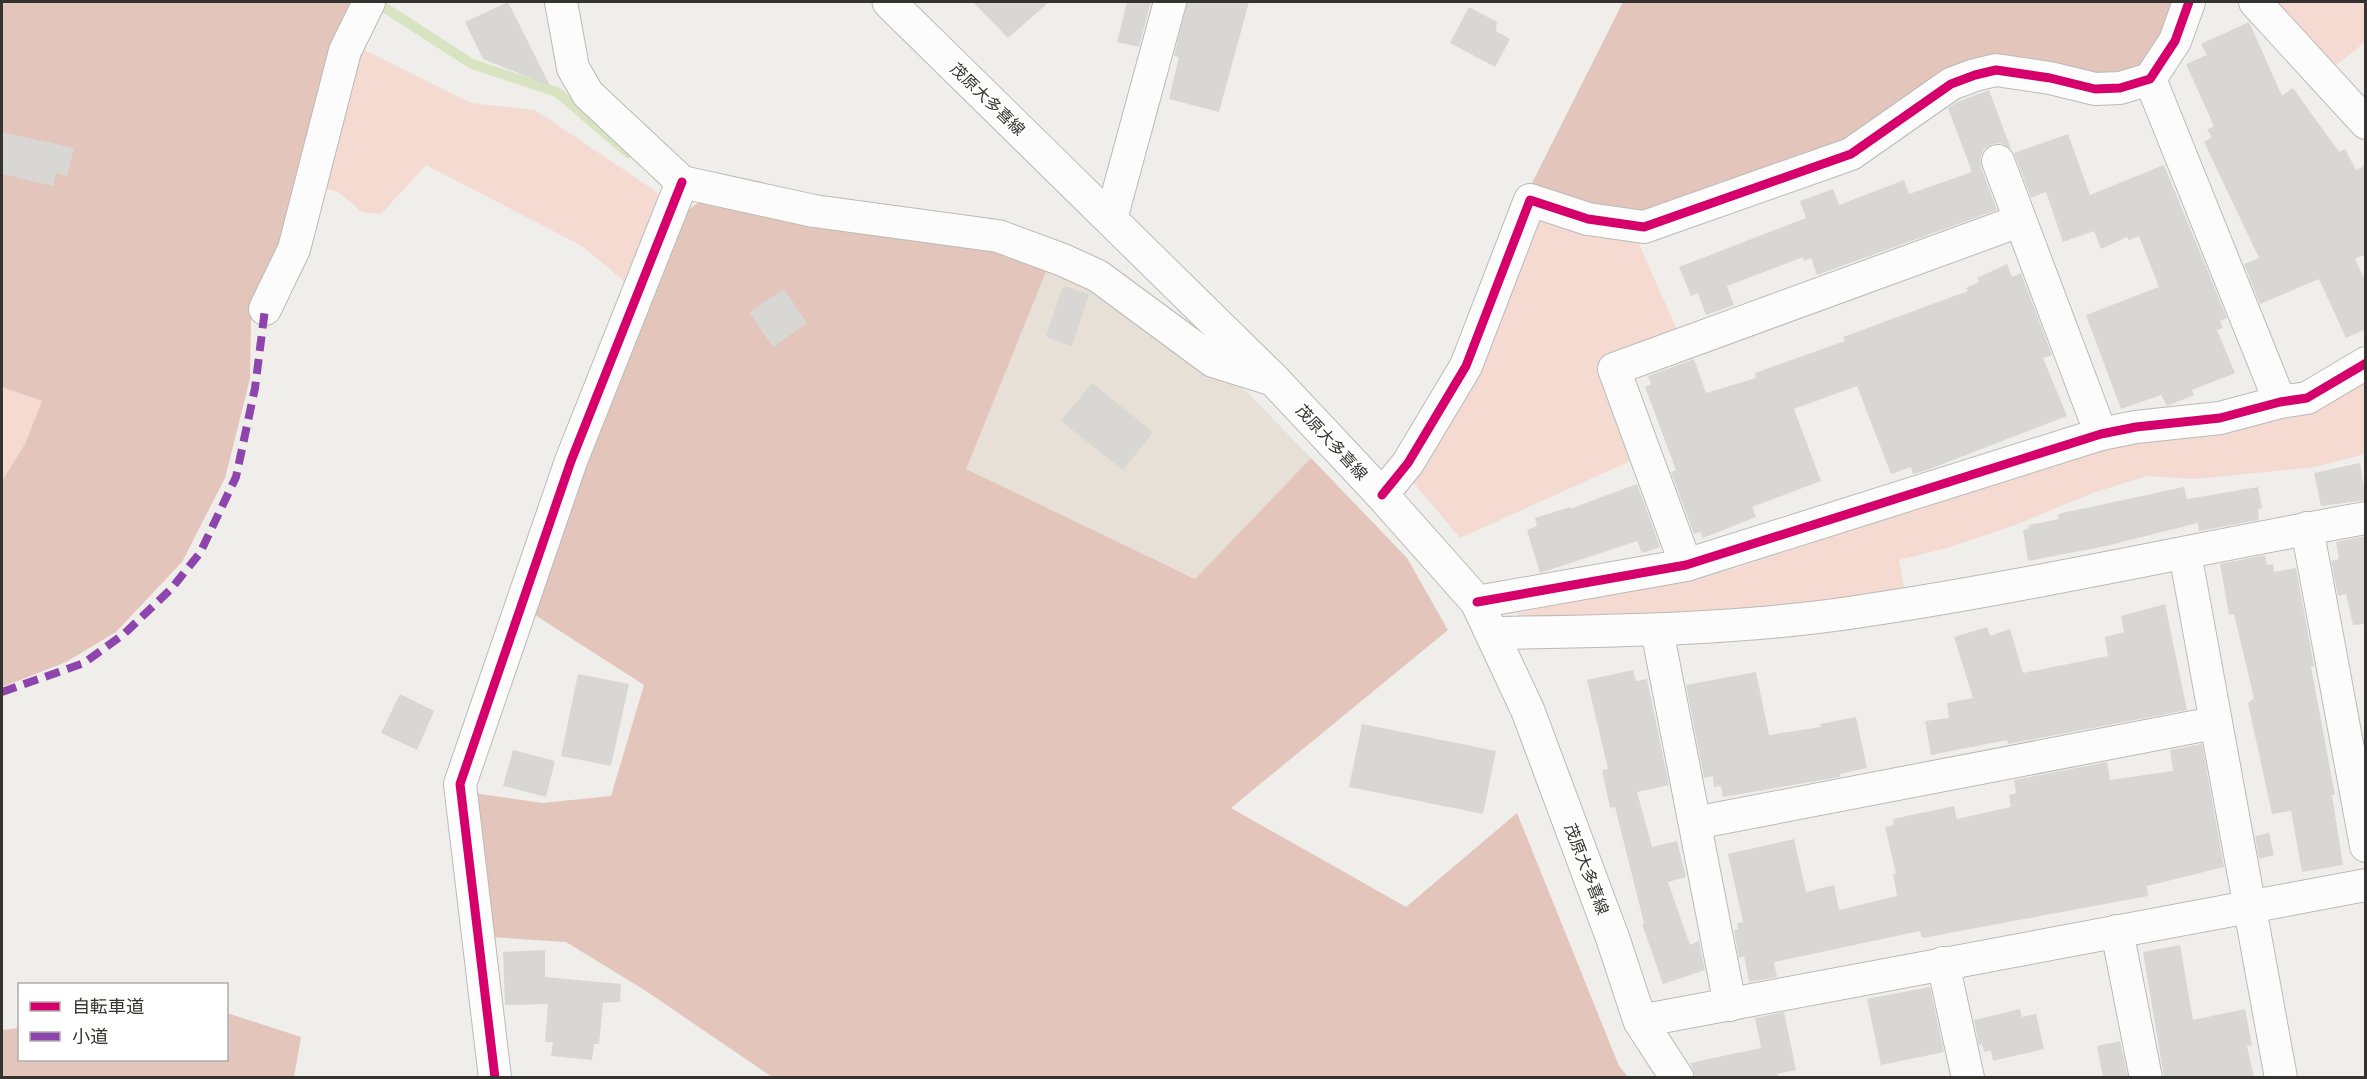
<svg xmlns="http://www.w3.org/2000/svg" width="2367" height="1079" font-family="Quicksand,'Noto Sans JP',sans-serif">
  <rect width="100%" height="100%" fill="#f0eeea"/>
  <path fill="#e6e0d6" d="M 1048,267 L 1103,295 L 1248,393 L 1311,458 L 1195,579 L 965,469 Z"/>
  <g fill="#f4dad1">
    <path d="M 2270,2 L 2365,2 L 2365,42 L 2331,69 Z"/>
    <path d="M 352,44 L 471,103 L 535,110 L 657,192 L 661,212 L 630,286 L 582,246 L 426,165 L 381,214 L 362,212 L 338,192 L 318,186 Z"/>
    <path d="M 1534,217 L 1635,235 L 1678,332 L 1602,362 L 1635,459 L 1460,538 L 1408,476 Z"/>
    <path d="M 2365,379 L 2365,452 L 2362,455 L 2315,467 L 2194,479 L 2147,476 L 2092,493 L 2018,524 L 1947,548 L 1899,560 L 1905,593 L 1840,605 L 1525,626 L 1517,613 L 1734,569 L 2100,446 L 2301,416 L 2348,393 Z"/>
    <path d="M 2,387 L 42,401 L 25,444 L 2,481 Z"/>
  </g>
  <g fill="#e3c5bb">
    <path d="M 2,2 L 361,2 L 304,198 L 251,321 L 250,379 L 225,478 L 182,562 L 116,632 L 66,662 L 2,687 L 2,481 L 25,444 L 42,401 L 2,387 Z"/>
    <path d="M 1623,2 L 2179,2 L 2162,45 L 2138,71 L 2108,81 L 1982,61 L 1856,140 L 1644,217 L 1528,191 Z"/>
    <path d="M 707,197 L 1015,253 L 1048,267 L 966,469 L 1195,579 L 1311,458 L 1407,558 L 1448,630 L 1231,808 L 1406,907 L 1517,813 L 1619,1066 L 1628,1077 L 772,1077 L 646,991 L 566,942 L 490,937 L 473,793 L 542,803 L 611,796 L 644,685 L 532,613 L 680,215 Z"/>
    <path d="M 227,1013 L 301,1037 L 294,1077 L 2,1077 L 2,1030 L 19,1028 L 20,1060 L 226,1060 Z"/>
  </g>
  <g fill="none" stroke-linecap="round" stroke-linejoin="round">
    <path stroke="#d8e4c1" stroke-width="10" d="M 379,4 L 472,64 L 557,92 L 628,153"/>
  </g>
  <g fill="#d8d7d4">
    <path d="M 508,2 L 550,86 L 483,59 L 465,22 Z"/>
    <path d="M 973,2 L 1049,2 L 1008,38 Z"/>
    <path d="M 1127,2 L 1151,2 L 1139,47 L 1117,42 Z"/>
    <path d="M 1187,2 L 1249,2 L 1219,112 L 1169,99 L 1179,57 L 1174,56 Z"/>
    <path d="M 1469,7 L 1497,22 L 1496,31 L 1510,39 L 1495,67 L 1450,43 Z"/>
    <path d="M 2249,22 L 2282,96 L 2293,88 L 2339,152 L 2345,149 L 2356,170 L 2366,165 L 2366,254 L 2355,259 L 2366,282 L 2366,329 L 2346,338 L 2319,279 L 2260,304 L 2244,264 L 2259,258 L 2204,142 L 2212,137 L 2207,130 L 2214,126 L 2186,64 L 2207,55 L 2201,44 Z"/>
    <path d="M 1989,90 L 2011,149 L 2001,143 L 1992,144 L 1984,149 L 1980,158 L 1981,167 L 1997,210 L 1817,275 L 1811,258 L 1804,261 L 1803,257 L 1727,286 L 1734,305 L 1706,315 L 1698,293 L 1691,296 L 1679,267 L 1806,218 L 1800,201 L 1833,189 L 1839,205 L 1904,180 L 1909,194 L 1972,172 L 1948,108 L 1957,102 Z"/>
    <path d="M 2,132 L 74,148 L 67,176 L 56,173 L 53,186 L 2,174 Z"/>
    <path d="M 2068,134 L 2090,195 L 2164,165 L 2227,318 L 2220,321 L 2223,328 L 2217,330 L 2235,373 L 2192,390 L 2194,395 L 2167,406 L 2161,395 L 2121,409 L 2086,315 L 2159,287 L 2139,236 L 2129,240 L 2127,237 L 2101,249 L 2094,231 L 2063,242 L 2046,192 L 2031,198 L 2014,153 Z"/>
    <path d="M 2007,264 L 2012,277 L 2021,273 L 2052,355 L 2043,358 L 2067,416 L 1927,470 L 1913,474 L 1911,467 L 1891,474 L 1857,386 L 1794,409 L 1821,481 L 1752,507 L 1756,517 L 1703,538 L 1700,532 L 1694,534 L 1671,472 L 1676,470 L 1645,387 L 1651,384 L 1648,376 L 1694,359 L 1706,393 L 1756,378 L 1755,373 L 1845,341 L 1843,337 L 1968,291 L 1966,288 L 1979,282 L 1977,278 Z"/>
    <path d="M 1063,286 L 1089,294 L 1072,346 L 1046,337 Z"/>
    <path d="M 784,289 L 807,323 L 773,347 L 749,312 Z"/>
    <path d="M 1092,383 L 1153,432 L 1123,470 L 1061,421 Z"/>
    <path d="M 2360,463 L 2366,500 L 2321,506 L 2314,473 Z"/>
    <path d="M 1637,484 L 1660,547 L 1642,553 L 1637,541 L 1540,573 L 1527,530 L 1537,526 L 1535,518 L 1570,507 L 1570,509 Z"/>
    <path d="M 2184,487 L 2187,499 L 2258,487 L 2262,508 L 2258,509 L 2259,520 L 2199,531 L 2198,523 L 2106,546 L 2028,561 L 2023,530 L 2028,529 L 2029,525 L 2059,519 L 2058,514 Z"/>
    <path d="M 2366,536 L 2366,624 L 2353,625 L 2346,594 L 2338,596 L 2331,561 L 2339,559 L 2336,542 Z"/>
    <path d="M 2265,555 L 2267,565 L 2273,564 L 2274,572 L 2296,568 L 2314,666 L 2311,667 L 2335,795 L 2332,795 L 2343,865 L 2302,872 L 2291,811 L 2272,814 L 2248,703 L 2254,698 L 2234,614 L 2229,615 L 2220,564 Z"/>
    <path d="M 2165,604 L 2187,710 L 2008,744 L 2007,740 L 1931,755 L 1925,721 L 1949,718 L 1947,703 L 1973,698 L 1954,637 L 1987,627 L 1990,636 L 2010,629 L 2023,673 L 2108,656 L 2105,637 L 2124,632 L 2121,616 Z"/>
    <path d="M 1633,670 L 1636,681 L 1647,679 L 1669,785 L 1637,792 L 1652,847 L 1677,841 L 1686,877 L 1668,882 L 1690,945 L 1699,941 L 1705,970 L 1663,984 L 1642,924 L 1644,923 L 1615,807 L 1610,808 L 1602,770 L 1608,769 L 1587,680 Z"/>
    <path d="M 1756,672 L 1769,735 L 1821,727 L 1820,724 L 1856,717 L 1867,768 L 1840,774 L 1840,777 L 1723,797 L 1721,786 L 1714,787 L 1713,776 L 1704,778 L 1686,685 Z"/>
    <path d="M 578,674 L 629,684 L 611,766 L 561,756 Z"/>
    <path d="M 400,694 L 434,711 L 417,750 L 381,733 Z"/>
    <path d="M 1362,724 L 1496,751 L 1483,814 L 1349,787 Z"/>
    <path d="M 2202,744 L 2224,867 L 2147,886 L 2148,896 L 1922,938 L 1920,931 L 1774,962 L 1777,977 L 1749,982 L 1744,956 L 1739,958 L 1734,930 L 1738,929 L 1737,923 L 1743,922 L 1728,854 L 1794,839 L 1806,892 L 1834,885 L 1839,910 L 1897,896 L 1893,874 L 1896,874 L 1885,827 L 1894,825 L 1893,819 L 1954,806 L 1957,819 L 2011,807 L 2009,795 L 2016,793 L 2014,780 L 2107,762 L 2110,780 L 2173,771 L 2170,750 Z"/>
    <path d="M 513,750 L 555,761 L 546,797 L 503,786 Z"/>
    <path d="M 2269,833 L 2274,855 L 2259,859 L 2255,836 Z"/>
    <path d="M 2180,945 L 2193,1020 L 2245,1009 L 2252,1045 L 2247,1046 L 2254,1077 L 2164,1077 L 2143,952 Z"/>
    <path d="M 545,950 L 545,977 L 621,984 L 620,1002 L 603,1003 L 599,1044 L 594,1044 L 592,1060 L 551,1056 L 553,1042 L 545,1042 L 548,1004 L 505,1005 L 503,952 Z"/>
    <path d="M 1930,987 L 1944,1052 L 1881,1065 L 1867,999 Z"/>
    <path d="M 2020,1009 L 2022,1017 L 2036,1014 L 2044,1049 L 1993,1061 L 1991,1051 L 1984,1052 L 1982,1044 L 1979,1045 L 1974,1020 Z"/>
    <path d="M 1784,1012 L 1796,1070 L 1777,1074 L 1778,1077 L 1696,1077 L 1690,1063 L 1761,1048 L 1755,1018 Z"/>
    <path d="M 2120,1041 L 2128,1077 L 2103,1077 L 2097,1046 Z"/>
  </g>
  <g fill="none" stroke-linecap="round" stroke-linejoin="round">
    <g stroke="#bbbab7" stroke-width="34">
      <g id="street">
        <path d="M 561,2 L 573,68 L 588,94 L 682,182 L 814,211 L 998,236 L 1063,260 L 1098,276 L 1213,361 L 1274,380"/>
        <path d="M 2255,2 L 2366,123"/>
        <path d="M 2150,79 L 2280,402"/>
        <path d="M 1998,161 L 2101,434"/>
        <path d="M 1111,219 L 1170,2"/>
        <path d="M 265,309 L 294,249 L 345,51 L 369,2"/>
        <path d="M 1382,495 L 1408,463 L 1466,366 L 1530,200 L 1588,219 L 1644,227 L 1851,154 L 1951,84 L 1975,75 L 1996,70 L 2050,78 L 2095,89 L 2120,88 L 2150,79 L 2175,41 L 2189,2"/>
        <path d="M 2307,528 L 2366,846"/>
        <path d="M 2185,553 L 2281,1078"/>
        <path d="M 1686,565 L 1614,369 L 2019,221"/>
        <path d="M 1477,602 L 1686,565 L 2101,434 L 2136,427 L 2220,418 L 2280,402 L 2307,398 L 2366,363"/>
        <path d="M 1657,630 L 1730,1005"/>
        <path d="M 1492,633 C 1610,631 1732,630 1849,613 C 2022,588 2193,549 2366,518"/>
        <path d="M 1695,823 L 2214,723"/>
        <path d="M 2117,931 L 2146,1078"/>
        <path d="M 1943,963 L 1968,1078"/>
        <path d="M 1640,1021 L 2366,885"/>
        <path d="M 495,1078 L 460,784 L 571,461 L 682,182"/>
      </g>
    </g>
    <g stroke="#bbbab7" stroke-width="35">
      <path id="primary" d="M 889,2 L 1274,380 L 1382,495 L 1477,602 L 1528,711 L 1613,939 L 1640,1021 L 1677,1078"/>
    </g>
    <use href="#street" stroke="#fdfcfc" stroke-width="32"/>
    <use href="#primary" stroke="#fdfcfc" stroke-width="33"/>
    <path stroke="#8e44ad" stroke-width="8" stroke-dasharray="15 8" stroke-linecap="butt" d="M 2,692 L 84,663 L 124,634 L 171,589 L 200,553 L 236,477 L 255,388 L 265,309"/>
    <g stroke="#fff" stroke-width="13">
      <g id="cycleway">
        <path d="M 1382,495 L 1408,463 L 1466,366 L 1530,200 L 1588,219 L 1644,227 L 1851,154 L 1951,84 L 1975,75 L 1996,70 L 2050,78 L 2095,89 L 2120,88 L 2150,79 L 2175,41 L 2189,2"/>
        <path d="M 1477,602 L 1686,565 L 2101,434 L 2136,427 L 2220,418 L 2280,402 L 2307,398 L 2366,363"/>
        <path d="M 495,1078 L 460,784 L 571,461 L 682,182"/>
      </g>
    </g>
    <use href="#cycleway" stroke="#d6006c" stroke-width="9"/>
  </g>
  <g text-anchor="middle" stroke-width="4.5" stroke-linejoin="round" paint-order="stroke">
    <g font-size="16" fill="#353330" stroke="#fff">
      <text transform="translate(988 99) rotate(44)" y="6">茂原大多喜線</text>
      <text transform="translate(1332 442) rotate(47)" y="6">茂原大多喜線</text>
      <text transform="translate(1587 869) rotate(69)" y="6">茂原大多喜線</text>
    </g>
  </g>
  <rect width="2367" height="1079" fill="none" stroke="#353330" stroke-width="6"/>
  <rect x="18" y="983" width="210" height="78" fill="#ffffff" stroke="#aeadac" stroke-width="1.5"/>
  <rect x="30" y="1002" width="30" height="9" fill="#d6006c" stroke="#aeadac" stroke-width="1.5"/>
  <text x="72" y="1013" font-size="18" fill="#353330">自転車道</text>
  <rect x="30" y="1032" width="30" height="9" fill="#8e44ad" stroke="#aeadac" stroke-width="1.5"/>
  <text x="72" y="1043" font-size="18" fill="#353330">小道</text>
</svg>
